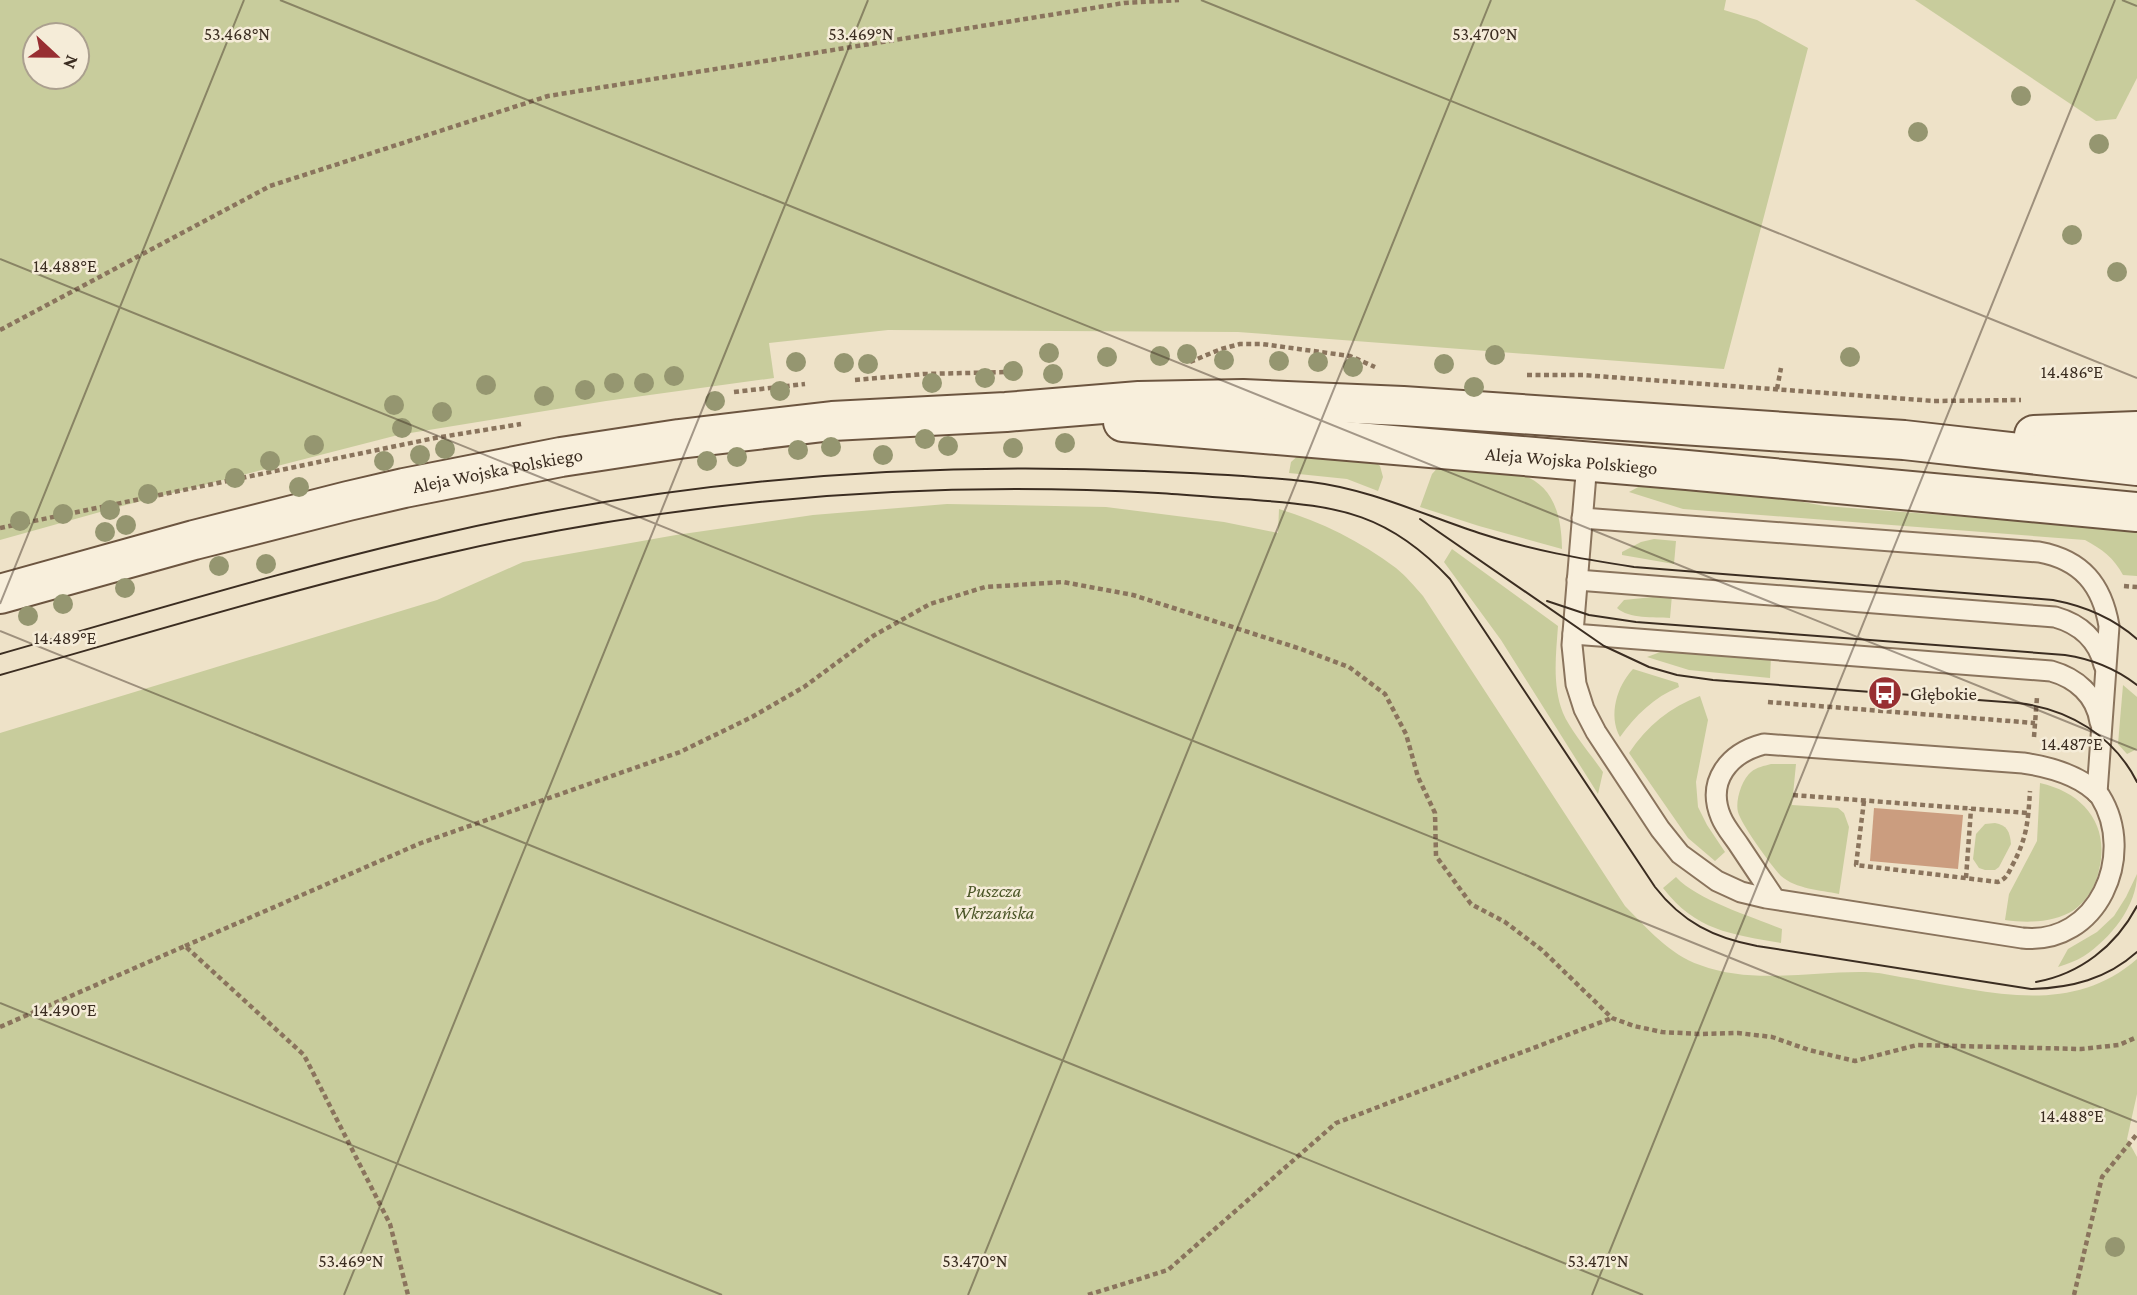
<svg xmlns="http://www.w3.org/2000/svg" width="2137" height="1295" font-family="'Crimson Pro',serif">
  <rect width="100%" height="100%" fill="#eee2c8"/>
  <g fill="#c8cc9c" fill-rule="evenodd">
    <path d="M 0,0 L 1726,0 L 1724,10 L 1757,20 L 1808,48 L 1724,369 L 1238,332 L 888,330 L 769,343 L 774,378 L 606,401 L 398,435 L 118,507 L 0,540 ZM 35,35 L 77,35 L 77,77 L 35,77 Z"/>
    <path d="M 1915,0 L 2137,0 L 2137,78 L 2116,119 L 2096,121 Z"/>
    <path d="M 1300,454 L 1371,458 L 1380,466 L 1383,477 L 1378,491 L 1347,479 L 1289,473 L 1291,462 Z"/>
    <path d="M 1442,463 C 1509,471 1561,463 1562,549 L 1479,526 L 1420,507 L 1432,474 Z"/>
    <path d="M 1644,484 L 1725,488 L 1825,506 L 2137,530 L 2137,576 L 2123,575 C 2114,558 2102,549 2085,540 L 1683,509 L 1629,492 Z"/>
    <path d="M 947,504 L 1106,507 L 1224,522 L 1278,533 L 1279,509 C 1322,522 1360,541 1396,568 C 1406,576 1415,587 1423,596 L 1625,906 C 1647,928 1670,955 1700,965 C 1754,985 1809,971 1865,972 C 1878,972 1893,976 1907,978 C 1985,991 2070,1018 2137,959 L 2137,1094 L 2127,1139 L 2137,1157 L 2137,1295 L 0,1295 L 0,733 L 437,600 L 523,562 L 676,535 L 813,515 Z"/>
    <path d="M 1654,539 L 1676,541 L 1674,564 L 1622,555 L 1622,552 L 1641,542 Z"/>
    <path d="M 1452,549 L 1558,626 C 1556,654 1552,686 1563,713 C 1570,730 1592,756 1603,772 L 1598,794 L 1501,640 L 1444,562 Z"/>
    <path d="M 1672,595 L 1670,618 C 1654,617 1629,619 1617,608 L 1624,600 Z"/>
    <path d="M 1676,650 L 1771,657 L 1770,678 L 1689,670 L 1647,657 L 1663,651 Z"/>
    <path d="M 1633,669 L 1678,683 L 1679,687 C 1654,697 1635,716 1620,737 C 1608,715 1617,686 1633,669 Z"/>
    <path d="M 2123,685 L 2137,697 L 2137,749 L 2127,754 L 2118,744 Z"/>
    <path d="M 1700,696 L 1708,720 L 1696,782 L 1698,807 L 1707,825 L 1725,852 L 1715,861 L 1688,838 L 1629,753 C 1647,726 1670,707 1700,696 Z"/>
    <path d="M 1771,764 L 1796,764 L 1792,805 L 1838,808 L 1844,813 L 1849,827 L 1839,894 C 1820,890 1796,889 1781,876 C 1772,867 1741,824 1738,812 C 1735,801 1742,779 1751,772 C 1757,767 1764,766 1771,764 Z"/>
    <path d="M 2040,783 C 2084,793 2110,825 2099,870 C 2096,885 2087,901 2074,910 C 2054,923 2027,923 2005,920 L 2009,894 L 2037,841 Z"/>
    <path d="M 1995,823 C 2007,825 2010,832 2011,844 L 1999,867 L 1995,870 L 1985,870 L 1979,868 L 1973,859 L 1976,834 L 1985,824 Z"/>
    <path d="M 2137,874 C 2137,906 2110,939 2084,956 C 2076,961 2067,964 2058,967 L 2068,949 L 2097,932 L 2114,916 L 2126,897 Z"/>
    <path d="M 1676,877 C 1697,900 1753,917 1782,929 L 1781,943 C 1731,934 1696,931 1663,888 Z"/>
  </g>
  <path fill="#cb9d7f" d="M 1874,808 L 1963,815 L 1958,869 L 1870,861 Z"/>
  <g fill="none" stroke-linecap="round" stroke-linejoin="round">
    <g stroke="#8a745d" stroke-width="23">
      <g id="lane">
        <path d="M 1587,462 L 1572,645 L 1576,684 L 1584,709 L 1596,732 L 1660,829 L 1680,854 L 1717,881 L 1741,892 L 1766,898 L 2022,938 C 2098,946 2137,855 2100,796 C 2081,775 2050,767 2023,763 L 1764,744 C 1729,753 1706,781 1721,817 C 1725,827 1733,836 1739,845 C 1751,863 1763,881 1775,899"/>
        <path d="M 1582,518 L 2039,552 C 2082,560 2102,585 2109,626 L 2097,793"/>
        <path d="M 1577,580 L 2055,617 C 2080,624 2098,640 2104,665"/>
        <path d="M 1573,634 L 2051,671 C 2076,678 2096,695 2100,722"/>
      </g>
    </g>
    <g stroke="#6c5540" stroke-width="42">
      <g id="secondary">
        <path id="s1" d="M 1123,422 L 1687,470 L 2137,512"/>
        <path d="M 2034,435 L 2137,431"/>
        <path id="s2" d="M 0,594 L 194,540 L 348,501 L 404,488 L 561,457 L 679,439 L 832,421 L 1006,412 L 1139,401 L 1243,399 L 1403,406 L 1904,440 L 2137,466"/>
      </g>
    </g>
    <g stroke="#8a745d" stroke-width="4.5" stroke-dasharray="5 3.5" stroke-linecap="butt">
      <path d="M 0,330 L 270,186 L 548,96 L 1124,3 L 1179,0"/>
      <path d="M 1190,362 L 1221,349 L 1240,344 L 1262,344 L 1350,356 L 1375,367"/>
      <path d="M 1527,375 L 1583,375 L 1934,401 L 2021,400"/>
      <path d="M 855,380 L 924,374 L 1007,372"/>
      <path d="M 1777,389 L 1781,368"/>
      <path d="M 734,392 L 805,384"/>
      <path d="M 0,528 L 435,438 L 521,424"/>
      <path d="M 2124,586 L 2137,587"/>
      <path d="M 1768,702 L 2035,723"/>
      <path d="M 2034,737 L 2037,697"/>
      <path d="M 1793,795 L 2028,813"/>
      <path d="M 1864,801 L 1856,865 L 1998,882 C 2006,879 2008,874 2012,866 C 2027,838 2028,822 2030,791"/>
      <path d="M 1966,878 L 1971,809"/>
      <path d="M 185,946 L 421,843 L 680,752 L 752,717 L 804,687 L 873,636 L 930,604 L 985,587 L 1063,582 L 1133,595 L 1301,649 L 1349,667 L 1385,694 L 1406,734 L 1418,777 L 1435,813 L 1436,856 L 1471,904 L 1505,922 L 1542,950 L 1612,1018 L 1634,1026 L 1662,1032 L 1699,1034 L 1738,1033 L 1772,1037 L 1809,1050 L 1855,1061 L 1917,1045 L 2081,1049 L 2119,1045 L 2137,1037"/>
      <path d="M 0,1027 L 185,946 L 304,1055 L 390,1224 L 408,1295"/>
      <path d="M 1088,1295 L 1168,1270 L 1336,1123 L 1612,1018"/>
      <path d="M 2074,1295 L 2102,1177 L 2137,1134"/>
    </g>
    <use href="#lane" stroke="#f8efdc" stroke-width="19"/>
    <use href="#secondary" stroke="#f8efdc" stroke-width="38"/>
    <g stroke="#3b2d21" stroke-width="2">
      <path d="M 1420,519 L 1604,646 L 1649,667 L 1677,675 L 1713,680 L 2018,703 C 2069,709 2114,736 2137,782"/>
      <path d="M 1547,601 L 1589,615 L 1636,622 L 2065,655 C 2092,659 2115,668 2137,685"/>
      <path d="M 0,654 C 148,612 295,567 445,533 C 673,481 910,461 1144,471 C 1199,473 1256,476 1311,482 C 1369,489 1424,515 1479,533 C 1530,550 1582,559 1634,567 L 2053,600 C 2085,606 2112,617 2137,639"/>
      <path d="M 0,675 C 149,633 298,587 449,553 C 681,500 921,480 1158,493 C 1190,495 1222,498 1255,500 C 1340,506 1389,514 1450,579 L 1655,887 C 1682,922 1714,938 1757,946 L 2031,989 C 2071,988 2107,979 2137,952"/>
      <path d="M 2036,982 C 2080,974 2116,946 2137,906"/>
    </g>
  </g>
  <g fill="#959670">
    <circle cx="2021" cy="96" r="10"/>
    <circle cx="1918" cy="132" r="10"/>
    <circle cx="2099" cy="144" r="10"/>
    <circle cx="2072" cy="235" r="10"/>
    <circle cx="2117" cy="272" r="10"/>
    <circle cx="1049" cy="353" r="10"/>
    <circle cx="1187" cy="354" r="10"/>
    <circle cx="1495" cy="355" r="10"/>
    <circle cx="1160" cy="356" r="10"/>
    <circle cx="1107" cy="357" r="10"/>
    <circle cx="1850" cy="357" r="10"/>
    <circle cx="1224" cy="360" r="10"/>
    <circle cx="1279" cy="361" r="10"/>
    <circle cx="796" cy="362" r="10"/>
    <circle cx="1318" cy="362" r="10"/>
    <circle cx="844" cy="363" r="10"/>
    <circle cx="868" cy="364" r="10"/>
    <circle cx="1444" cy="364" r="10"/>
    <circle cx="1353" cy="367" r="10"/>
    <circle cx="1013" cy="371" r="10"/>
    <circle cx="1053" cy="374" r="10"/>
    <circle cx="674" cy="376" r="10"/>
    <circle cx="985" cy="378" r="10"/>
    <circle cx="614" cy="383" r="10"/>
    <circle cx="644" cy="383" r="10"/>
    <circle cx="932" cy="383" r="10"/>
    <circle cx="486" cy="385" r="10"/>
    <circle cx="1474" cy="387" r="10"/>
    <circle cx="585" cy="390" r="10"/>
    <circle cx="780" cy="391" r="10"/>
    <circle cx="544" cy="396" r="10"/>
    <circle cx="715" cy="401" r="10"/>
    <circle cx="394" cy="405" r="10"/>
    <circle cx="442" cy="412" r="10"/>
    <circle cx="402" cy="428" r="10"/>
    <circle cx="925" cy="439" r="10"/>
    <circle cx="1065" cy="443" r="10"/>
    <circle cx="314" cy="445" r="10"/>
    <circle cx="948" cy="446" r="10"/>
    <circle cx="831" cy="447" r="10"/>
    <circle cx="1013" cy="448" r="10"/>
    <circle cx="445" cy="449" r="10"/>
    <circle cx="798" cy="450" r="10"/>
    <circle cx="420" cy="455" r="10"/>
    <circle cx="883" cy="455" r="10"/>
    <circle cx="737" cy="457" r="10"/>
    <circle cx="270" cy="461" r="10"/>
    <circle cx="384" cy="461" r="10"/>
    <circle cx="707" cy="461" r="10"/>
    <circle cx="235" cy="478" r="10"/>
    <circle cx="299" cy="487" r="10"/>
    <circle cx="148" cy="494" r="10"/>
    <circle cx="110" cy="510" r="10"/>
    <circle cx="63" cy="514" r="10"/>
    <circle cx="20" cy="521" r="10"/>
    <circle cx="126" cy="525" r="10"/>
    <circle cx="105" cy="532" r="10"/>
    <circle cx="266" cy="564" r="10"/>
    <circle cx="219" cy="566" r="10"/>
    <circle cx="125" cy="588" r="10"/>
    <circle cx="63" cy="604" r="10"/>
    <circle cx="28" cy="616" r="10"/>
    <circle cx="2115" cy="1247" r="10"/>
  </g>
  <path fill="none" stroke="#3b2d21" stroke-width="2" stroke-opacity="0.45" d="M 280,0 L 2137,750M 1201,0 L 2137,378M 2122,0 L 2137,6M 0,259 L 2137,1122M 0,604 L 244,0M 0,631 L 1643,1295M 0,1003 L 722,1295M 344,1295 L 868,0M 968,1295 L 1491,0M 1592,1295 L 2115,0"/>
  <defs>
    <g id="bus-disc" transform="scale(1.75)"><circle r="9.5" fill="#982f32" stroke="#f5ecd8"/><path d="M-5-6H5V4H4V6H2V4H-2V6H-4V4H-5ZM-3.5-4V0h7V-4ZM-3.5 1.2v1.5H-2V1.2ZM2 1.2v1.5H3.5V1.2Z" fill="#fff"/></g>
  </defs>
  <g fill-rule="evenodd">
    <use href="#bus-disc" x="1885" y="693"/>
  </g>
  <g text-anchor="middle" stroke-width="5" stroke-linejoin="round" paint-order="stroke">
    <g font-size="19" fill="#3b2d21" stroke="#f5ecd8">
      <text dy="7" stroke="none"><textPath href="#s1" startOffset="450">Aleja Wojska Polskiego</textPath></text>
      <text dy="7" stroke="none"><textPath href="#s2" startOffset="513">Aleja Wojska Polskiego</textPath></text>
    </g>
    <g font-size="19" fill="#3b2d21" stroke="#f5ecd8" text-anchor="start">
      <text x="1910" y="700">Głębokie</text>
    </g>
    <g font-size="19" font-style="italic" fill="#4c5728" stroke="#f5ecd8">
      <text x="994" y="897">Puszcza<tspan x="994" dy="22">Wkrzańska</tspan></text>
    </g>
  </g>
  <g font-size="18" text-anchor="middle" fill="#3b2d21" stroke="#f5ecd8" stroke-width="5" stroke-linejoin="round" paint-order="stroke">
    <text x="237" y="40">53.468°N</text>
    <text x="861" y="40">53.469°N</text>
    <text x="1485" y="40">53.470°N</text>
    <text x="65" y="272">14.488°E</text>
    <text x="2072" y="378">14.486°E</text>
    <text x="65" y="644">14.489°E</text>
    <text x="2072" y="750">14.487°E</text>
    <text x="65" y="1016">14.490°E</text>
    <text x="2072" y="1122">14.488°E</text>
    <text x="351" y="1267">53.469°N</text>
    <text x="975" y="1267">53.470°N</text>
    <text x="1598" y="1267">53.471°N</text>
  </g>
  <g transform="translate(56 56) rotate(112)"><circle r="33" fill="#f5ecd8" stroke="#aba08f" stroke-width="2"/>
  <path d="M0-5L12 26L0 18L-12 26Z" fill="#982f32"/>
  <text y="-10" font-size="19" font-weight="bold" text-anchor="middle" fill="#3b2d21">N</text>
  </g>
</svg>
